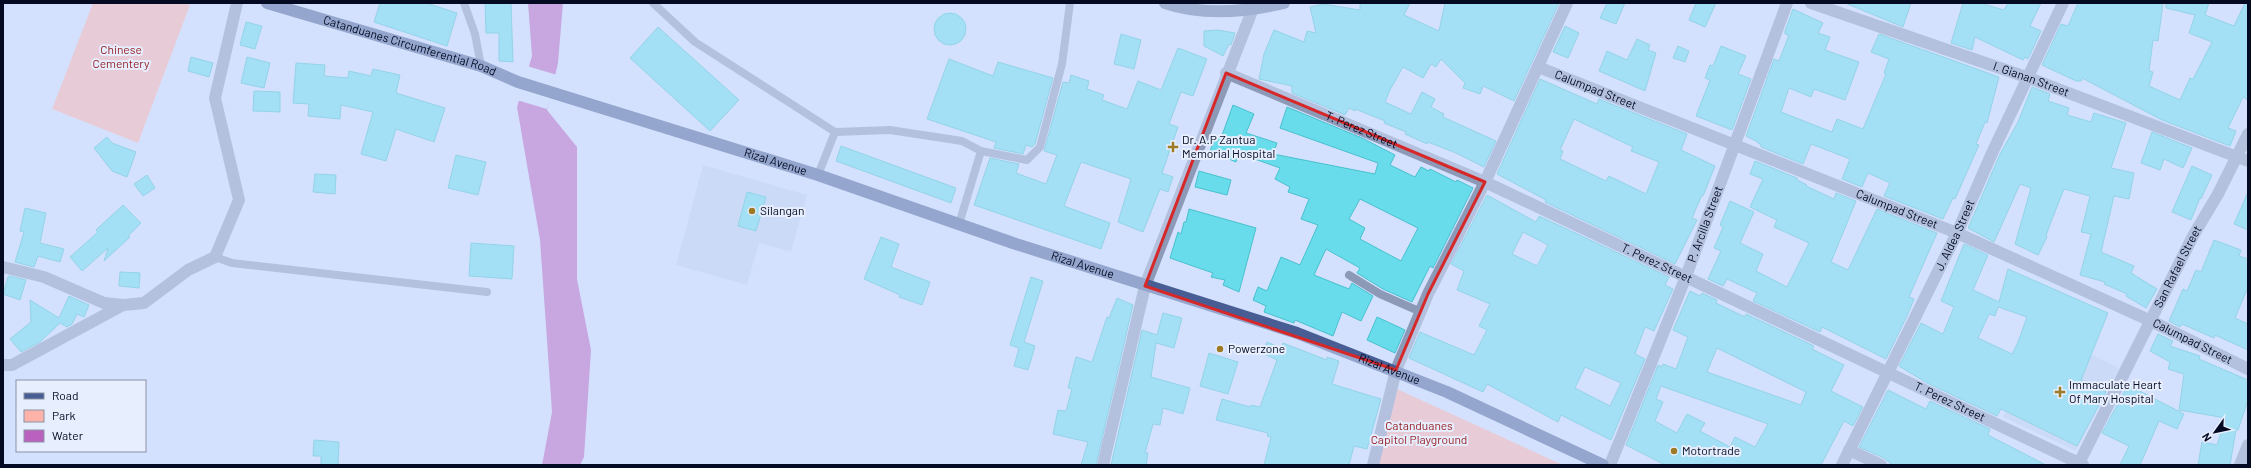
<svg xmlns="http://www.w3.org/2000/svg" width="2251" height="468" font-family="Barlow,sans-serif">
  <rect width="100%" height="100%" fill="#d3e1fe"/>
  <g fill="#c2d1f0">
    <path d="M 703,165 L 807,195 L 791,252 L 759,243 L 747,285 L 676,265 Z"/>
    <path d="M 2042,330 L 2119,368 L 2076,451 L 2003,417 Z"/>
  </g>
  <g fill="#feb2aa">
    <path d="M 93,3 L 185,3 L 190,5 L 138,143 L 52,109 Z"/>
    <path d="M 1397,389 L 1563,465 L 1378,465 Z"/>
  </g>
  <path fill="#ba60be" d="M 528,3 L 563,3 L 558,63 L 547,110 L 577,147 L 577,279 L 591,350 L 584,457 L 580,465 L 542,465 L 552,412 L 540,240 L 517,107 L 532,56 Z"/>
  <path fill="#d3e1fe" d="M 527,66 L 557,75 L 547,109 L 517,100 Z"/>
  <g fill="#68dcea" stroke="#48c0ce" fill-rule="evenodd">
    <path d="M 380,3 L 426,3 L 457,13 L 447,46 L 374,22 Z"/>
    <path d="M 485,3 L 511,3 L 513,62 L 499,61 L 499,33 L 486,33 Z"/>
    <path d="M 1360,3 L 1410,3 L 1404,15 L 1439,31 L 1445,3 L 1559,3 L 1514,101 L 1483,86 L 1480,94 L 1463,88 L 1465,83 L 1441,59 L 1436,67 L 1431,64 L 1423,78 L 1403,67 L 1390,90 L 1385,102 L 1411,114 L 1422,92 L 1435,99 L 1431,107 L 1444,114 L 1443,117 L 1496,141 L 1484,167 L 1456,153 L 1428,142 L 1427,144 L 1405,134 L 1406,132 L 1384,123 L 1385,121 L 1355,109 L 1355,111 L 1349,108 L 1345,115 L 1292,93 L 1292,86 L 1259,79 L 1264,54 L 1274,30 L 1304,42 L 1307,31 L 1316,33 L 1310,7 L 1323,4 L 1360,10 Z"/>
    <path d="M 1607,3 L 1625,3 L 1616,24 L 1600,18 Z"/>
    <path d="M 1696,3 L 1716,3 L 1705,27 L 1689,20 Z"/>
    <path d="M 1845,3 L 1911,3 L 1903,27 Z"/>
    <path d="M 1963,3 L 1980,3 L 2004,10 L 2008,3 L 2041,3 L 2030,26 L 2041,31 L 2028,59 L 2025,57 L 2023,60 L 1975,37 L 1972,50 L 1951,43 Z"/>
    <path d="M 2078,3 L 2163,3 L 2158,41 L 2153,40 L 2149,71 L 2153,72 L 2149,86 L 2180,100 L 2190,78 L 2193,79 L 2212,42 L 2189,33 L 2195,15 L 2166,8 L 2166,3 L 2209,3 L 2205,15 L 2234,26 L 2245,3 L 2248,3 L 2248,100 L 2243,97 L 2228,128 L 2236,131 L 2230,146 L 2162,120 L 2082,78 L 2081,81 L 2076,81 L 2042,65 L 2061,24 L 2068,26 Z"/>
    <path d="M 1793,9 L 1823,23 L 1818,33 L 1830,37 L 1825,50 L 1859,62 L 1845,100 L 1814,89 L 1811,97 L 1789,88 L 1781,112 L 1832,132 L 1837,119 L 1863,129 L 1886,74 L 1884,73 L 1889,59 L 1871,52 L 1879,34 L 1999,77 L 1987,123 L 1985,122 L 1976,144 L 1979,145 L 1955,199 L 1953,198 L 1943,219 L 1884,196 L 1890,183 L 1868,173 L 1862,187 L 1842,179 L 1850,159 L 1811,144 L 1803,164 L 1761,147 L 1761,145 L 1758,143 L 1758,142 L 1746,136 L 1774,59 L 1779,61 L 1789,35 L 1785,34 L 1785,31 Z"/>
    <circle cx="950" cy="29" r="16"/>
    <path d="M 246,22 L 262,26 L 255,49 L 240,45 Z"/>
    <path d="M 1565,26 L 1579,33 L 1568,58 L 1553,52 Z"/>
    <path d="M 658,27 L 739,100 L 710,131 L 630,58 Z"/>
    <path d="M 1218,30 L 1235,33 L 1231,45 L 1229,44 L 1223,56 L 1204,46 L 1204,31 Z"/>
    <path d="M 1121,34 L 1141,40 L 1134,69 L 1114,64 Z"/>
    <path d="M 1637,39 L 1650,45 L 1648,50 L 1656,53 L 1645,91 L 1599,71 L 1607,51 L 1627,60 Z"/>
    <path d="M 1678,46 L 1689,51 L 1685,62 L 1673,58 Z"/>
    <path d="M 1721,46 L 1746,56 L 1738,74 L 1751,79 L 1732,130 L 1696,116 L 1710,80 L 1705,78 L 1710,65 L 1713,66 Z"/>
    <path d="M 1178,48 L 1207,59 L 1193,96 L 1181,92 L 1169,124 L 1178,127 L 1162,173 L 1173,177 L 1168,192 L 1160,189 L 1143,232 L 1118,222 L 1131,179 L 1081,162 L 1064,206 L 1110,223 L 1101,249 L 974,205 L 990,158 L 1019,164 L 1016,173 L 1046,184 L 1057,155 L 1044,151 L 1063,82 L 1069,83 L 1071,75 L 1089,81 L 1087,89 L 1104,95 L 1102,100 L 1127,109 L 1138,81 L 1161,90 Z"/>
    <path d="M 191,57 L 213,63 L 209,77 L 188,71 Z"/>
    <path d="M 247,57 L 270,63 L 264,88 L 241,83 Z"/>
    <path d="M 949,59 L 993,76 L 998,62 L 1053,78 L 1035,144 L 1032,147 L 1026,145 L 1023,154 L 994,148 L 996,142 L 927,119 Z"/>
    <path d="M 296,63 L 325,65 L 324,76 L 348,78 L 349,71 L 371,76 L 373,69 L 400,75 L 396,93 L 445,108 L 434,142 L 396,129 L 386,161 L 361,154 L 373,112 L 341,105 L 340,119 L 308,116 L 309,104 L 293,103 Z"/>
    <path d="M 1540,79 L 1597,104 L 1599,99 L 1687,134 L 1681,150 L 1715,166 L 1703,196 L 1702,195 L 1692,218 L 1697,220 L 1675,264 L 1545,202 L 1546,200 L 1497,174 ZM 1574,119 L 1633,147 L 1631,151 L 1659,162 L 1646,194 L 1609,176 L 1606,181 L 1560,159 L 1563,151 L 1560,150 Z"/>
    <path d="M 2032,87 L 2050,94 L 2048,101 L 2069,108 L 2067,115 L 2091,122 L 2094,113 L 2126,123 L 2111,168 L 2134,173 L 2129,199 L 2114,196 L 2101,252 L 2134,266 L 2131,273 L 2157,289 L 2146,308 L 2126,296 L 2127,294 L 2104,284 L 2105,282 L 2080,275 L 2091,234 L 2081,232 L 2090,196 L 2064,189 L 2049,227 L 2046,236 L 2047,237 L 2038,255 L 2015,244 L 2031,188 L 2020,184 L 1994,242 L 1968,228 L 2000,154 L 2018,122 Z"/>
    <path d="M 254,91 L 280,92 L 280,112 L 253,111 Z"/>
    <path d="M 1233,105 L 1254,114 L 1246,133 L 1277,143 L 1273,154 L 1375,174 L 1378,163 L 1280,128 L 1287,107 L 1362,138 L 1395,155 L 1390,165 L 1415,177 L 1421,167 L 1429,171 L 1430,169 L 1456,182 L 1457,180 L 1473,188 L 1433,268 L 1430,266 L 1412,302 L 1383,289 L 1357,273 L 1360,268 L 1326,249 L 1314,275 L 1349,289 L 1352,283 L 1373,296 L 1361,321 L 1342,312 L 1333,336 L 1295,320 L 1294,323 L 1264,312 L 1266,306 L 1253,300 L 1258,287 L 1267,291 L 1281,257 L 1300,265 L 1318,225 L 1301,219 L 1309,199 L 1288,192 L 1290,187 L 1275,179 L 1280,168 L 1238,153 L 1236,162 L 1210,151 L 1216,136 L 1221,138 ZM 1360,199 L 1418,228 L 1401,261 L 1360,239 L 1365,228 L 1349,219 Z"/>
    <path d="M 2152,132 L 2192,148 L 2183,168 L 2164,159 L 2160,170 L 2141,163 Z"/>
    <path d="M 107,137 L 112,143 L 136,152 L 127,177 L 112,171 L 94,148 Z"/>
    <path d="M 841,146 L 956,188 L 951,203 L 836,161 Z"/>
    <path d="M 456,155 L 486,162 L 478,195 L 448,188 Z"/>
    <path d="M 1755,161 L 1797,178 L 1797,180 L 1807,185 L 1806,186 L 1834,199 L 1836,193 L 1856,201 L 1831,262 L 1848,270 L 1877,209 L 1937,233 L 1909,297 L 1914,299 L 1907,316 L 1886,359 L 1822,327 L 1820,332 L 1753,301 L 1757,293 L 1727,279 L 1723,286 L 1708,279 L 1721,251 L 1714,248 L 1723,227 L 1720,225 L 1730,201 L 1754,212 L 1740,243 L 1763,254 L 1756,271 L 1787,287 L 1809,243 L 1774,227 L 1777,220 L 1750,207 L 1763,179 L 1750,174 Z"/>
    <path d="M 2192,166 L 2212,175 L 2201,199 L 2200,198 L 2191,220 L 2172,212 Z"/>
    <path d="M 1199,171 L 1231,180 L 1227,195 L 1195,187 Z"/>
    <path d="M 315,174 L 336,175 L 335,194 L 313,192 Z"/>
    <path d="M 147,175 L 155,188 L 143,196 L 134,184 Z"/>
    <path d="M 747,192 L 766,197 L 756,231 L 738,226 Z"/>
    <path d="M 2248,192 L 2248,230 L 2234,224 Z"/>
    <path d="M 1487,195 L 1536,222 L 1539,216 L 1669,277 L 1665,285 L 1673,289 L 1654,331 L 1645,327 L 1635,354 L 1645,359 L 1611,440 L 1561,415 L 1558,422 L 1487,384 L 1483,392 L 1409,358 L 1420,332 L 1474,355 L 1487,330 L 1479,326 L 1490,304 L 1457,290 L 1464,271 L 1451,264 ZM 1523,232 L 1548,245 L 1537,266 L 1512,254 ZM 1585,367 L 1621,383 L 1610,406 L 1575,388 Z"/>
    <path d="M 123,205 L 141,223 L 128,236 L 130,237 L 104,261 L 108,248 L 82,271 L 70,257 L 98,232 L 96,230 Z"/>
    <path d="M 25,208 L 46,213 L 40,243 L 64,249 L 60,262 L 38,256 L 34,267 L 15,262 L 24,232 L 20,231 Z"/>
    <path d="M 1189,209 L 1256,228 L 1239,292 L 1223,285 L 1225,280 L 1211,277 L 1213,273 L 1170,258 L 1178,232 L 1181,234 L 1184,222 L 1186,222 Z"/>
    <path d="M 881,237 L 899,244 L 891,267 L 930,282 L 922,305 L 899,297 L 900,295 L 864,279 Z"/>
    <path d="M 2214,240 L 2241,250 L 2239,256 L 2248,259 L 2248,287 L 2235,318 L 2248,324 L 2248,350 L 2215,335 L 2214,338 L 2182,324 L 2180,327 L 2169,321 L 2183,289 L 2187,291 L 2196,270 L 2201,272 Z"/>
    <path d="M 471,243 L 514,246 L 512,279 L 469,276 Z"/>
    <path d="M 1964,244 L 1988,255 L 1973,290 L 1999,302 L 2008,269 L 2108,313 L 2081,380 L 2106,392 L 2077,446 L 2001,409 L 1997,416 L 1927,383 L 1899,366 L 1921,323 L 1943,334 L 1954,307 L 1941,301 ZM 1998,307 L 2027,317 L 2018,342 L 2012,354 L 1978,338 L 1989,314 L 1995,316 Z"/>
    <path d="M 120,272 L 140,273 L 139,288 L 119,286 Z"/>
    <path d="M 10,276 L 26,280 L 20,300 L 3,294 L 8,277 Z"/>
    <path d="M 1031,277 L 1043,281 L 1024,342 L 1035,346 L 1028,370 L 1014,366 L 1019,348 L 1010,345 Z"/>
    <path d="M 1690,291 L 1700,296 L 1702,293 L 1717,300 L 1716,303 L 1745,317 L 1746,314 L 1814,346 L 1812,349 L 1844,365 L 1831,391 L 1863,407 L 1853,426 L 1844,421 L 1821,465 L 1665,465 L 1626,445 L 1658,365 L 1662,367 L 1663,364 L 1676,369 L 1688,337 L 1673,330 ZM 1717,348 L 1806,392 L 1801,405 L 1707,372 ZM 1661,386 L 1709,403 L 1768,424 L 1755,447 L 1735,437 L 1730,447 L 1700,431 L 1705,423 L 1687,414 L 1677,433 L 1655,421 L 1663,402 L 1656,399 Z"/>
    <path d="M 69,296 L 89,305 L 84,317 L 77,314 L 72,324 L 67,327 L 60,323 L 40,342 L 21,352 L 10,339 L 31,322 L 30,300 L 59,318 Z"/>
    <path d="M 1117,298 L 1133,305 L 1096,465 L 1081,465 L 1088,442 L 1053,434 L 1058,410 L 1066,411 L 1072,389 L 1068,388 L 1076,357 L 1092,362 L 1107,317 L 1109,318 Z"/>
    <path d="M 1163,313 L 1182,318 L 1174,348 L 1156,343 L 1151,377 L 1190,388 L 1183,414 L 1163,408 L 1160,425 L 1153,424 L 1145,453 L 1148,453 L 1146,465 L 1111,465 L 1142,330 L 1157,335 Z"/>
    <path d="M 1377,317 L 1405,330 L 1395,353 L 1367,340 Z"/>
    <path d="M 2158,334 L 2173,341 L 2170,346 L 2200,356 L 2199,359 L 2248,380 L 2248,400 L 2238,430 L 2236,430 L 2230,465 L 2198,465 L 2202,442 L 2217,445 L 2226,418 L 2179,410 L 2184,374 L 2168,369 L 2170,362 L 2150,351 Z"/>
    <path d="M 1267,342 L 1281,348 L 1283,343 L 1327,360 L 1327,357 L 1339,361 L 1332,384 L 1381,399 L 1367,449 L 1354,446 L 1349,465 L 1264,465 L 1271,437 L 1267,436 L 1268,433 L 1216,420 L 1222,399 L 1250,407 L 1251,405 L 1260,407 L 1277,360 L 1262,353 Z"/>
    <path d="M 1209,353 L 1238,362 L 1228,394 L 1200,386 Z"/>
    <path d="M 2128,385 L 2184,414 L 2177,429 L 2159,421 L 2140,465 L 2120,465 L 2129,446 L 2102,433 Z"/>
    <path d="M 1888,390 L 1926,409 L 1930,401 L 1990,429 L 1988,435 L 2046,465 L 1892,465 L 1884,458 L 1859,447 Z"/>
    <path d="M 314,440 L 339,442 L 338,465 L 321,465 L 321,456 L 313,456 Z"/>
  </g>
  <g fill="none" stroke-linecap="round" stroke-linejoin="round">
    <g stroke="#8c9ab8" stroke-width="8">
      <path d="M 464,3 L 475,34 L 481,66"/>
      <path d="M 653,3 L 695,42 L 835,132 L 818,175"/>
      <path d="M 835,132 L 890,130 L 962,141 L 981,151 L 1027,160 L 1040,147 L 1062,64 L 1070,3"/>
      <path d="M 959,224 L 981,151"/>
      <path d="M 215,257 L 232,263 L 487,292"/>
      <path d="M 1349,275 L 1380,294 L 1421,312"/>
    </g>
    <g stroke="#8c9ab8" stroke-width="12">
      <path id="s1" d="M 1811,3 L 2029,78 L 2248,161"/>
      <path id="s2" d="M 1538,67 L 1957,233 L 2151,321 L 2248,369"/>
      <path id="s3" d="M 1226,73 L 1485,182 L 2083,465"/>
      <path d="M 3,267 L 44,277 L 104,303 L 123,305 L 144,303 L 188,270 L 215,257 L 239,200 L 215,98 L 237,3"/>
      <path d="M 3,365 L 12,365 L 123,305"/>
      <path d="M 1849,450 L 1881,465"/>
      <path d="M 1103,465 L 1145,286"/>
      <path d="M 1373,465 L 1396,370 L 1428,294 L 1485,182 L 1567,3"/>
      <path id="s4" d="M 1610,465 L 1685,279 L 1787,3"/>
      <path id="s5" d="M 1842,465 L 1957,233 L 1992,153 L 2063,3"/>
      <path id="s6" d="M 2078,465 L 2193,236 L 2218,194 L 2248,134"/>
      <path d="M 2240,465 L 2248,445"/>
    </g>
    <path stroke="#8c9ab8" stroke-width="12" d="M 1145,286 L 1252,11"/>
    <path stroke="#6377a3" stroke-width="12" d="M 1165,3 C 1203,16 1245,12 1284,3"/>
    <path stroke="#475d93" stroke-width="12" id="s7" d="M 267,3 L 481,66 L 518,82 L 818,175 L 1013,243 L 1297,333 L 1447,392 L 1603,465"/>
  </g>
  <path d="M0 0H2251V468H0ZM 1226,73 L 1485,182 L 1428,294 L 1396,370 L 1145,286 Z" fill="#d3e1fe" fill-opacity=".55" fill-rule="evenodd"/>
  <path fill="none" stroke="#d62828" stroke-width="3" stroke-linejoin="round" d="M 1226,73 L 1485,182 L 1428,294 L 1396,370 L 1145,286 Z"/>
  <g fill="#9d7b26" stroke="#e7eefd" stroke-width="1.5">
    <path d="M1171 141h4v4h4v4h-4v4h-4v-4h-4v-4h4z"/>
    <circle cx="752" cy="211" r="4"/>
    <circle cx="1220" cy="349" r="4"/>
    <path d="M2058 386h4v4h4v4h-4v4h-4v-4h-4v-4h4z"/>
    <circle cx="1674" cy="451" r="4"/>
  </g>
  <g text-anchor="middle" stroke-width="4" stroke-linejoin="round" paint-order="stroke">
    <g font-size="12" fill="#030a22" stroke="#e7eefd">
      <text dy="4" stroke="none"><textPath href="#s7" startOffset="149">Catanduanes Circumferential Road</textPath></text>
      <text dy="4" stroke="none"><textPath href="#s1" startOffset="233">I. Gianan Street</textPath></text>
      <text dy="4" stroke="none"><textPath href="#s2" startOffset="62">Calumpad Street</textPath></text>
      <text dy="4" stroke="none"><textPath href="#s3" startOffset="147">T. Perez Street</textPath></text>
      <text dy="4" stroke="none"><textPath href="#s7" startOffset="533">Rizal Avenue</textPath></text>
      <text dy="4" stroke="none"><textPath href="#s2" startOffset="386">Calumpad Street</textPath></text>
      <text dy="4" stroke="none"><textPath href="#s4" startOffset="259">P. Arcilla Street</textPath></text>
      <text dy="4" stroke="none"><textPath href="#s5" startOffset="256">J. Aldea Street</textPath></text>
      <text dy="4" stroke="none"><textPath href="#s3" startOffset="471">T. Perez Street</textPath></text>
      <text dy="4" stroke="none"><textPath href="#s7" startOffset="857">Rizal Avenue</textPath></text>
      <text dy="4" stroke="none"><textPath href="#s6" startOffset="222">San Rafael Street</textPath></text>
      <text dy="4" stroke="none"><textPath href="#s2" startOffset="710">Calumpad Street</textPath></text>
      <text dy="4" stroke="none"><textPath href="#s7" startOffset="1181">Rizal Avenue</textPath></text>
      <text dy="4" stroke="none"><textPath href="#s3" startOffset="795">T. Perez Street</textPath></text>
    </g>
    <g font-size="12" fill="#961c1f" stroke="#e7eefd">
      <text x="121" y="54">Chinese<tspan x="121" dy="14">Cementery</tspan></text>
      <text x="1419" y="430">Catanduanes<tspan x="1419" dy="14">Capitol Playground</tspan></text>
    </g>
    <g font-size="12" fill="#030a22" stroke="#e7eefd" text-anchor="start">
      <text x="1182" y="144">Dr. A.P Zantua<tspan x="1182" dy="14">Memorial Hospital</tspan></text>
      <text x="760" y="215">Silangan</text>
      <text x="1228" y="353">Powerzone</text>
      <text x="2069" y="389">Immaculate Heart<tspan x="2069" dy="14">Of Mary Hospital</tspan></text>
      <text x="1682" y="455">Motortrade</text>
    </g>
  </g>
  <rect width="2251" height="468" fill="none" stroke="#030a22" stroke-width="8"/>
  <rect x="16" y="380" width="130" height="72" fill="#e7eefd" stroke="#8c93a5"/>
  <rect x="24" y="393" width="20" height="6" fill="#475d93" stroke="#8c93a5"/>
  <text x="52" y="400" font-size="12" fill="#030a22">Road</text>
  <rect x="24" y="410" width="20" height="12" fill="#feb2aa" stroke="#8c93a5"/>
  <text x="52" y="420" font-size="12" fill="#030a22">Park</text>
  <rect x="24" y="430" width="20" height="12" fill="#ba60be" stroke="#8c93a5"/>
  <text x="52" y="440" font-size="12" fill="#030a22">Water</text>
  <g transform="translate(2215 432) rotate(237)" stroke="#e7eefd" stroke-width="3" paint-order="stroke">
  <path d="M0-3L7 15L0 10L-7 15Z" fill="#030a22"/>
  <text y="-6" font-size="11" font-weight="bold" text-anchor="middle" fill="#030a22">N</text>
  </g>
</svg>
